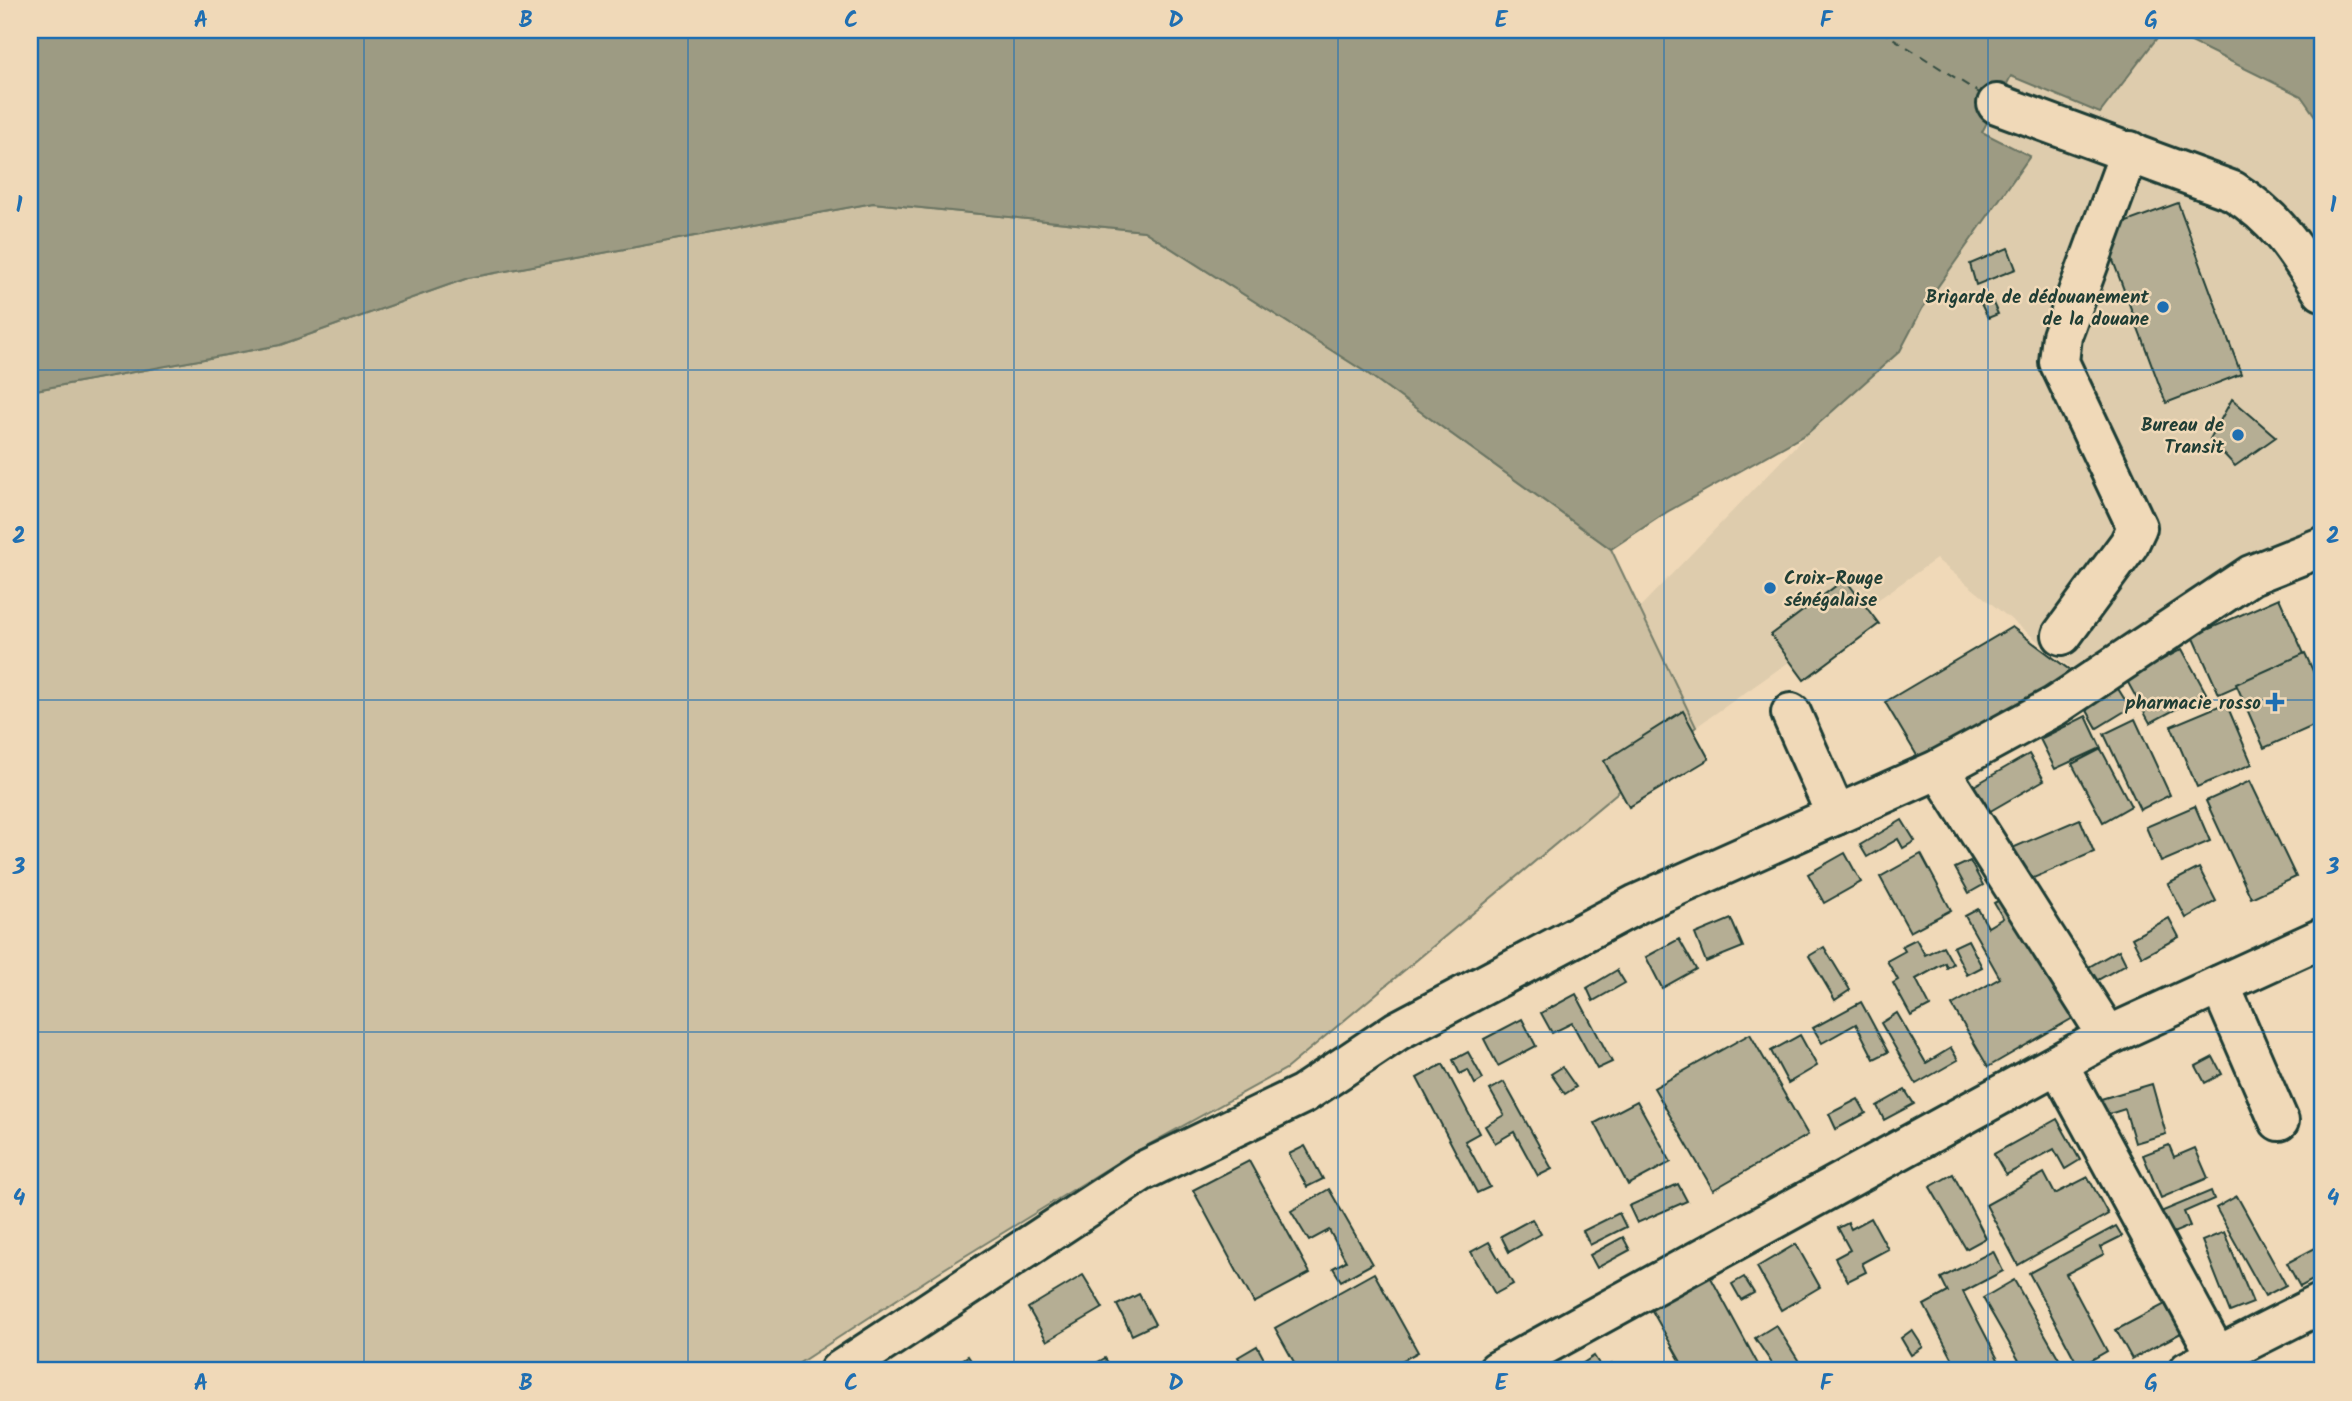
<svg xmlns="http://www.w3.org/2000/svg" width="2352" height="1401" font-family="Kalam,sans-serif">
  <rect width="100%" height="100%" fill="#f0d9b8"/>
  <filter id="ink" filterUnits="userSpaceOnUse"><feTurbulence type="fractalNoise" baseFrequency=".0143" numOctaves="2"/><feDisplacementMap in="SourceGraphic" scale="14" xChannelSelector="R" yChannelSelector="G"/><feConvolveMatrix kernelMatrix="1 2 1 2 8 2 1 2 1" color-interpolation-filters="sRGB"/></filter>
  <g filter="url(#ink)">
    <path fill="#deccad" d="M 2163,30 L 2302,96 L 2322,126 L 2322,533 L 2259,557 L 2071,668 L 1936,559 L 1696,727 L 1639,608 L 1808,433 L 1900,351 L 1922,309 L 2029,157 L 1982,132 L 2011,76 L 2100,113 Z"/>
    <path fill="#cec0a2" stroke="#767e6b" stroke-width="2" d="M 873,203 L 1144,231 L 1367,373 L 1611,549 L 1696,727 L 1286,1069 L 1128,1156 L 939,1272 L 787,1371 L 30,1371 L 30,391 L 280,345 L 468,278 Z"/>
    <g fill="#9d9b83" stroke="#6b7563" stroke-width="2">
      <path d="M 30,30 L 2163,30 L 2100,113 L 2011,76 L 1982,132 L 2030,156 L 1922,309 L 1900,351 L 1808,433 L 1667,512 L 1611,549 L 1367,373 L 1144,231 L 873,203 L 468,278 L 280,345 L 30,391 Z"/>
      <path d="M 2167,30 L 2322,30 L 2322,126 L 2301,96 Z"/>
    </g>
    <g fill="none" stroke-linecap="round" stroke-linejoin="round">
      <path stroke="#324b40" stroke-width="2" stroke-dasharray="9 7" stroke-linecap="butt" d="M 1880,30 L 1981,94"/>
    </g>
    <g fill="#b5ae94" stroke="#1f3d34" stroke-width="2">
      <path d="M 2178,203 L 2241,374 L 2166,403 L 2102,231 Z"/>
      <path d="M 2008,248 L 2016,269 L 1976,285 L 1970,264 Z"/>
      <path d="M 1990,297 L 1998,314 L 1988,318 L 1979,300 Z"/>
      <path d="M 2232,399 L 2276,437 L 2235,466 L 2210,439 Z"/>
      <path d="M 1845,579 L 1879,624 L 1804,680 L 1771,635 Z"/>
      <path d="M 2279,598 L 2305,656 L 2219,694 L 2193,636 Z"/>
      <path d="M 2012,627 L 2075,674 L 1922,764 L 1885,702 Z"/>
      <path d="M 2182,649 L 2206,693 L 2150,723 L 2126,679 Z"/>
      <path d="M 2305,653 L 2322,691 L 2322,722 L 2264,748 L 2236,684 Z"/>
      <path d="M 2117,687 L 2130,708 L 2097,728 L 2085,707 Z"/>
      <path d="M 2226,703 L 2252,764 L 2197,787 L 2171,726 Z"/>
      <path d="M 1683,711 L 1709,759 L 1629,807 L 1604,761 Z"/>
      <path d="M 2086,716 L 2101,748 L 2055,769 L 2040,739 Z"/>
      <path d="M 2135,719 L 2170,795 L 2140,810 L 2104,734 Z"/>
      <path d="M 2101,749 L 2131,806 L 2103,822 L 2072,764 Z"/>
      <path d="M 2029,754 L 2044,780 L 1987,813 L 1972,787 Z"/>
      <path d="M 2250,781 L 2296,877 L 2251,898 L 2206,801 Z"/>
      <path d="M 2195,806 L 2210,841 L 2161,862 L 2146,827 Z"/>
      <path d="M 2080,819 L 2094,852 L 2024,882 L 2010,849 Z"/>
      <path d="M 1902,820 L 1915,841 L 1903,848 L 1898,839 L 1867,857 L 1860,845 Z"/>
      <path d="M 1845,853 L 1861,882 L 1824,903 L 1808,874 Z"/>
      <path d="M 1921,854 L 1951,910 L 1910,932 L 1880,877 Z"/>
      <path d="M 1970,861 L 1983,885 L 1969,893 L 1955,868 Z"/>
      <path d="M 2199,868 L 2216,901 L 2186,918 L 2168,884 Z"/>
      <path d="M 2005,897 L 2073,1018 L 1988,1067 L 1952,1005 L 2000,978 L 1965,916 L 1978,909 L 1988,927 L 2003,918 L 1994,903 Z"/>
      <path d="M 2169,918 L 2179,937 L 2142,957 L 2132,938 Z"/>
      <path d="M 1731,919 L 1743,947 L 1706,962 L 1695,934 Z"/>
      <path d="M 1679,939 L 1696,969 L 1662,988 L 1646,957 Z"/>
      <path d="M 1916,939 L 1925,955 L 1943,946 L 1953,964 L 1947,968 L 1945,963 L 1916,979 L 1930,1006 L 1911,1016 L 1893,983 L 1898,980 L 1887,961 L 1905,951 L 1902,946 Z"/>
      <path d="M 1968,940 L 1982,967 L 1967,975 L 1953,947 Z"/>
      <path d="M 1824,947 L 1850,990 L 1835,1000 L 1809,956 Z"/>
      <path d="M 2119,950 L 2126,964 L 2087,986 L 2080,972 Z"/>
      <path d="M 1617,970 L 1625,983 L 1593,1001 L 1587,988 Z"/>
      <path d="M 1576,994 L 1612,1062 L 1597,1069 L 1572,1023 L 1552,1033 L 1541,1013 Z"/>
      <path d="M 1861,1002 L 1888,1052 L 1874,1059 L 1856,1024 L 1822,1043 L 1813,1028 Z"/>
      <path d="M 1897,1013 L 1926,1063 L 1951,1048 L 1958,1060 L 1916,1084 L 1881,1023 Z"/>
      <path d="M 1522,1019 L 1536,1046 L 1498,1066 L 1484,1039 Z"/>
      <path d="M 1750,1034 L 1808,1135 L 1713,1190 L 1654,1088 Z"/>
      <path d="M 1800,1035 L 1817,1066 L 1788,1083 L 1771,1051 Z"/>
      <path d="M 1468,1052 L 1483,1079 L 1475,1084 L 1468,1070 L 1460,1074 L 1453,1060 Z"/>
      <path d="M 2213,1057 L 2222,1074 L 2205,1083 L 2196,1066 Z"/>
      <path d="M 1443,1064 L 1479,1133 L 1465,1141 L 1490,1187 L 1477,1193 L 1417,1078 Z"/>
      <path d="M 1562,1067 L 1576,1087 L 1565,1094 L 1551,1074 Z"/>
      <path d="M 1504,1082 L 1552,1169 L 1538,1176 L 1514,1132 L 1495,1143 L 1485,1126 L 1504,1115 L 1490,1090 Z"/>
      <path d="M 2152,1084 L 2166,1134 L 2135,1143 L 2125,1109 L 2106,1115 L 2101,1099 Z"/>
      <path d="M 1905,1090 L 1914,1104 L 1884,1120 L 1877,1106 Z"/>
      <path d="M 1858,1099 L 1866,1113 L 1836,1129 L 1829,1114 Z"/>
      <path d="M 1637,1101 L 1671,1162 L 1628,1185 L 1595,1123 Z"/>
      <path d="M 2057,1119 L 2080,1160 L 2065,1169 L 2054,1149 L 2006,1175 L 1994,1154 Z"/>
      <path d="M 2169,1145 L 2174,1157 L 2195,1148 L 2208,1178 L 2161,1198 L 2143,1155 Z"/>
      <path d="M 1305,1146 L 1323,1179 L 1307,1187 L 1289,1154 Z"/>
      <path d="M 1249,1161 L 1310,1273 L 1254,1303 L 1193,1190 Z"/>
      <path d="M 2044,1173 L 2055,1194 L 2088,1177 L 2108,1214 L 2018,1265 L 1986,1205 Z"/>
      <path d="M 1953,1174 L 1986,1238 L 1966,1249 L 1930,1187 Z"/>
      <path d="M 1678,1184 L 1687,1201 L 1637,1223 L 1629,1206 Z"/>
      <path d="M 1329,1189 L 1372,1264 L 1341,1281 L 1333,1268 L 1346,1261 L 1329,1230 L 1309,1241 L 1291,1211 Z"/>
      <path d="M 2211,1191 L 2214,1199 L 2184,1212 L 2190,1226 L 2161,1238 L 2151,1216 Z"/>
      <path d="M 2237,1196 L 2286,1285 L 2265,1296 L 2216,1208 Z"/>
      <path d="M 1619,1213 L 1626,1227 L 1590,1245 L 1583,1231 Z"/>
      <path d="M 1871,1218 L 1888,1249 L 1862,1263 L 1866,1272 L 1848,1281 L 1835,1258 L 1850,1250 L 1838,1228 L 1848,1223 L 1851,1229 Z"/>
      <path d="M 1532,1219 L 1541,1234 L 1509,1252 L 1501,1236 Z"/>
      <path d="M 2116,1226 L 2122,1236 L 2100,1247 L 2104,1254 L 2066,1274 L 2107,1351 L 2079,1367 L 2029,1273 Z"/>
      <path d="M 2224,1232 L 2253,1303 L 2230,1312 L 2202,1241 Z"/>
      <path d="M 1623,1237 L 1630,1250 L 1597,1268 L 1590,1255 Z"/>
      <path d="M 1489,1242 L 1513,1284 L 1495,1294 L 1471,1252 Z"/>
      <path d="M 1796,1244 L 1820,1287 L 1781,1310 L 1757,1267 Z"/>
      <path d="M 2315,1248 L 2322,1262 L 2322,1275 L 2300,1287 L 2287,1263 Z"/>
      <path d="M 1993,1251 L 2003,1271 L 1963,1292 L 2004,1371 L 1959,1371 L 1924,1305 L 1948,1292 L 1941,1278 Z"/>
      <path d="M 1374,1273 L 1418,1352 L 1383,1371 L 1299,1371 L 1275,1328 Z"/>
      <path d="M 1083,1275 L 1103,1308 L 1047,1341 L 1028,1308 Z"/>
      <path d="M 1710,1276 L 1760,1368 L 1754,1371 L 1686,1371 L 1651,1309 Z"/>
      <path d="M 1744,1277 L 1754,1293 L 1741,1300 L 1732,1284 Z"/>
      <path d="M 2014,1280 L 2066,1371 L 2025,1371 L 1983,1298 Z"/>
      <path d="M 1139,1294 L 1155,1324 L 1132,1335 L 1117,1305 Z"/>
      <path d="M 2165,1304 L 2181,1333 L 2132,1359 L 2116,1330 Z"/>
      <path d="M 1776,1325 L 1805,1371 L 1777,1371 L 1755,1338 Z"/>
      <path d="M 1912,1330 L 1923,1347 L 1911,1355 L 1901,1338 Z"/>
      <path d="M 1257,1346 L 1270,1370 L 1246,1371 L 1238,1357 Z"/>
      <path d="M 968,1356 L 976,1368 L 957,1371 L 953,1366 Z"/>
      <path d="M 1594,1356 L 1603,1370 L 1612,1364 L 1617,1371 L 1579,1371 L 1577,1367 Z"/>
      <path d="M 1105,1358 L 1113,1371 L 1087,1371 L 1086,1369 Z"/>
    </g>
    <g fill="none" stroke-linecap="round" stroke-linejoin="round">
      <g stroke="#1f3d34" stroke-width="44">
        <g id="minor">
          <path d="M 1997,104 L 2233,191 C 2277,219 2295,248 2322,291"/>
          <path d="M 2062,635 L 2129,544 L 2137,527 L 2059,362 L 2062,336 L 2130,151"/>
          <path d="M 1791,713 L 1836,815"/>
          <path d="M 1939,769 L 2108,1036"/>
          <path d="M 2220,985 L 2279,1121"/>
          <path d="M 2058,1064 L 2225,1371"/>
          <path d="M 839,1371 L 1141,1172 L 1303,1094 L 1397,1031 L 1637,904 L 1939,769 L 2055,706 L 2251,575 L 2322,547"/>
          <path d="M 1497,1371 L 2108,1036 L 2322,938"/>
          <path d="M 2188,1371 L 2322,1303"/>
        </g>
      </g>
      <use href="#minor" stroke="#f0d9b8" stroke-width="38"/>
    </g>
  </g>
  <path fill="none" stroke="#1f6fb2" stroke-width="2" stroke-opacity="0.55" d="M 364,30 L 364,1371M 688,30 L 688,1371M 1014,30 L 1014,1371M 1338,30 L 1338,1371M 1664,30 L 1664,1371M 1988,30 L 1988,1371M 30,370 L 2322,370M 30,700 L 2322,700M 30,1032 L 2322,1032"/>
  <g fill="#1f6fb2" stroke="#f0d9b8" stroke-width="2.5">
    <circle cx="2163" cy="307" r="7"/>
    <circle cx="2238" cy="435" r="7"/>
    <circle cx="1770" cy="588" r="7"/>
    <path d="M2271.5 691.5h7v7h7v7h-7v7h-7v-7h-7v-7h7z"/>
  </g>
  <g text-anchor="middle" stroke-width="5" stroke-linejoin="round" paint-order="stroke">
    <g font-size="19" font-weight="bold" fill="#1f3d34" stroke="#f0d9b8" text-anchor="end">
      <text x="2149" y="303">Brigarde de dédouanement<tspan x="2149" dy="22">de la douane</tspan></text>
      <text x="2224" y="431">Bureau de<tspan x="2224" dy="22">Transit</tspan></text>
      <text x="1784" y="584" text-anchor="start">Croix-Rouge<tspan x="1784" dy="22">sénégalaise</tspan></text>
      <text x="2261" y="709">pharmacie rosso</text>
    </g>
  </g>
  <rect width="2352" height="1401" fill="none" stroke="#f0d9b8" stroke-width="77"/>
  <rect x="38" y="38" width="2276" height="1324" fill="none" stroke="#1f6fb2" stroke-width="2.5"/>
  <g font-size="23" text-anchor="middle" font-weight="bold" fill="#1f6fb2">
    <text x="201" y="27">A</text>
    <text x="526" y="27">B</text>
    <text x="851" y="27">C</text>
    <text x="1176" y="27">D</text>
    <text x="1501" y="27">E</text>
    <text x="1826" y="27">F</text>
    <text x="2151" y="27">G</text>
    <text x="19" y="212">1</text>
    <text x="2333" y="212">1</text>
    <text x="19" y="543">2</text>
    <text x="2333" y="543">2</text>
    <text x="19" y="874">3</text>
    <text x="2333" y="874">3</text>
    <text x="19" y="1205">4</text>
    <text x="2333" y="1205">4</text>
    <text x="201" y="1390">A</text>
    <text x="526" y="1390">B</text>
    <text x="851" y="1390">C</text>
    <text x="1176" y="1390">D</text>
    <text x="1501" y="1390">E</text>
    <text x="1826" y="1390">F</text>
    <text x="2151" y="1390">G</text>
  </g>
</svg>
